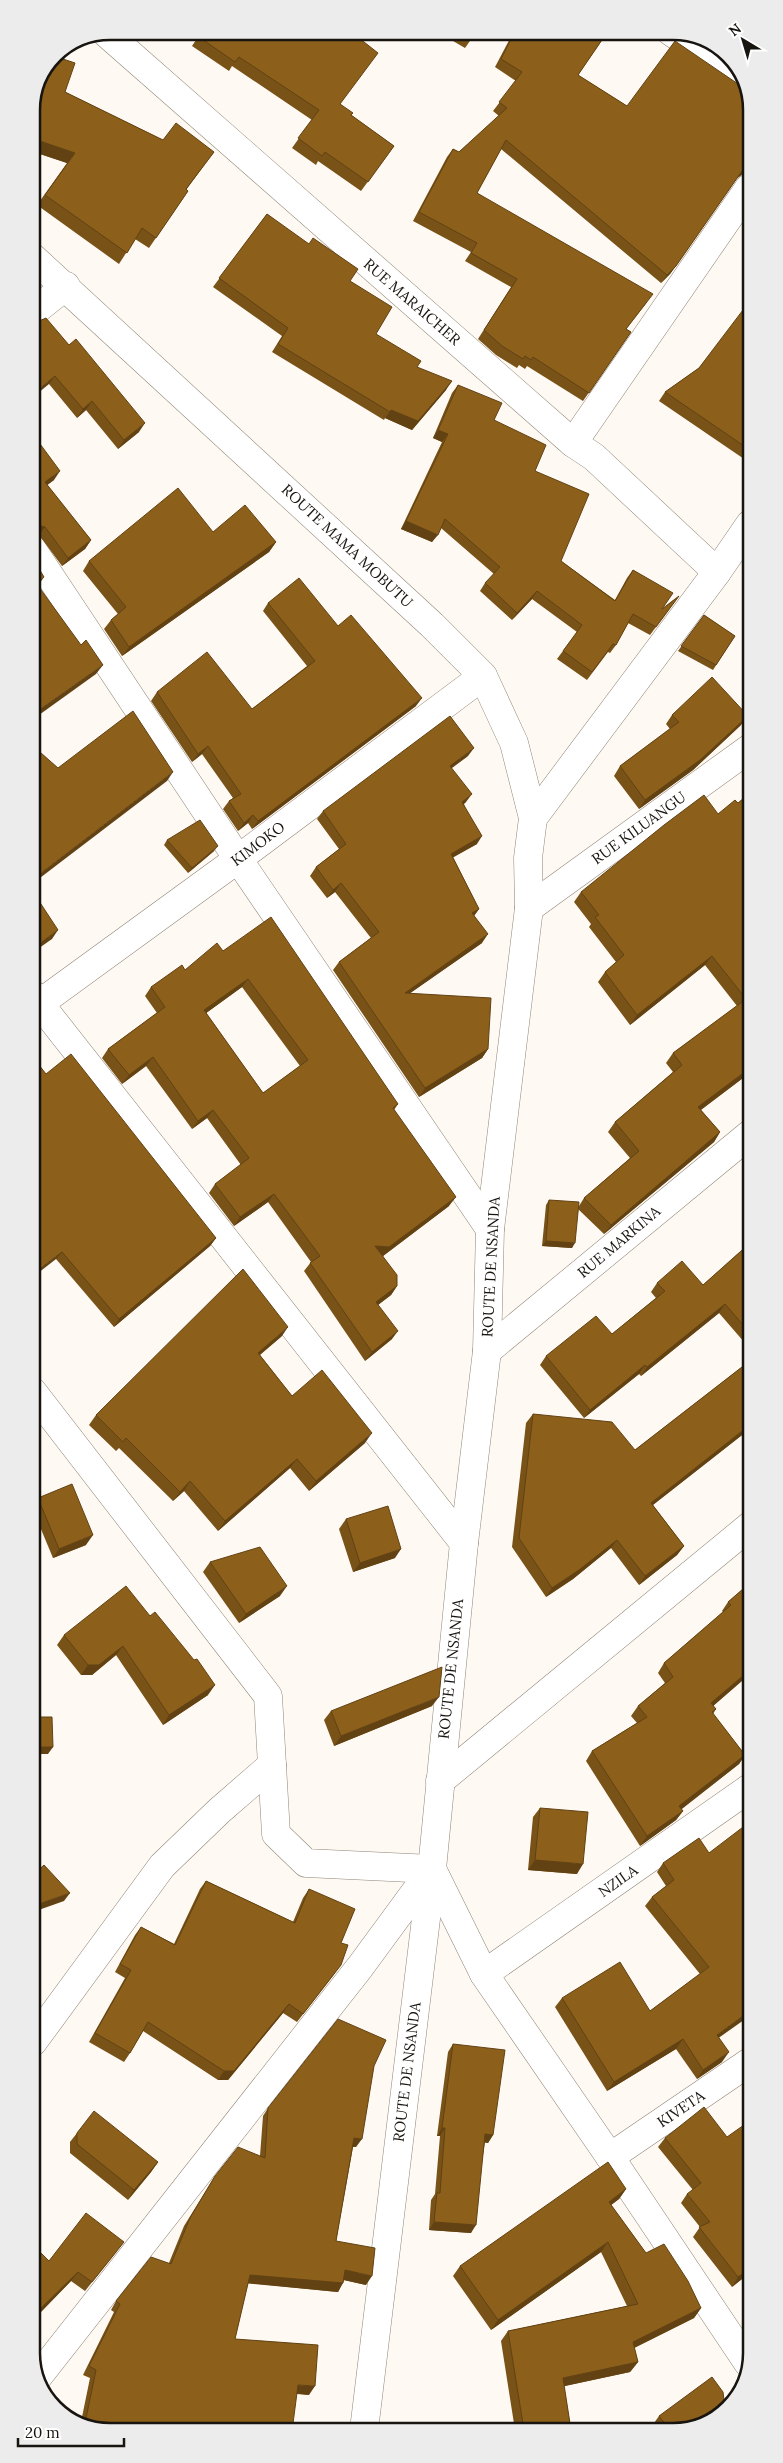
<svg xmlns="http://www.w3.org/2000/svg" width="783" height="2463" font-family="Lora,serif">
  <rect width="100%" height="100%" fill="#fef9f3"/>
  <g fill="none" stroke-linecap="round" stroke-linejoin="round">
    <g stroke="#8f8577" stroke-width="29">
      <g id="street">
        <path d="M 670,31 L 744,82"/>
        <path d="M 106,33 L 573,443 L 594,457 L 717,572"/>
        <path d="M 31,314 L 66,286"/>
        <path d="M 573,443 L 749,188"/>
        <path d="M 32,549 L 238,859 L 490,1229"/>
        <path d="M 533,818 L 717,572 L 750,524"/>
        <path d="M 529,908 L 750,748"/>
        <path d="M 32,994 L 464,1543"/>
        <path d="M 32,1009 L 238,859 L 483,676"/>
        <path d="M 487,1351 L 750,1134"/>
        <path d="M 33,1392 L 268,1696 L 276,1834 L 306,1863 L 432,1869"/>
        <path d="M 440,1781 L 751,1525"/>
        <path d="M 432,1869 L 484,1974 L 610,2157 L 748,2363"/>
        <path d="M 484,1974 L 751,1787"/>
        <path d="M 33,2042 L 162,1866 L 219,1811 L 272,1765"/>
        <path d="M 610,2157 L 751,2061"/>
        <path d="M 37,2378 L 360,1967 L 432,1869"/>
      </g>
    </g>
    <g stroke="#8f8577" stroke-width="29">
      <path id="secondary" d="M 31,256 L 432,625 L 483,676 L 514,743 L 533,818 L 528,858 L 529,908 L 490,1229 L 487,1351 L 464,1543 L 432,1869 L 364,2430"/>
    </g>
    <use href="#street" stroke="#fff" stroke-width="28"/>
    <use href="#secondary" stroke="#fff" stroke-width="28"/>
  </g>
  <g fill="#785217" fill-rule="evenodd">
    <path d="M 202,31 L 340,104 L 351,115 L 394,146 L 361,191 L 318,161 L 316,165 L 292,148 L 312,120 L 232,66 L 229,71 L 192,46 Z"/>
    <path d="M 436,31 L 477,31 L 465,48 Z"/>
    <path d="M 514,31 L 615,31 L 610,39 L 605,36 L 578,75 L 627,106 L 744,173 L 736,179 L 670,274 L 661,283 L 501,149 L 477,193 L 647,302 L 626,329 L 631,332 L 583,401 L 527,366 L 525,369 L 519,365 L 517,368 L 496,355 L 478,339 L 511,287 L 465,261 L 471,252 L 413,221 L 447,157 L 453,149 L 459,152 L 499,116 L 493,111 L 516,81 L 495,67 Z"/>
    <path d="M 65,92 L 163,140 L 214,152 L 186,190 L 188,191 L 149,248 L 135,239 L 119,264 L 37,205 L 67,163 L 31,151 L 31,110 Z"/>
    <path d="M 267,214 L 350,281 L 376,334 L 446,390 L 412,430 L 385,418 L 384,420 L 272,352 L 282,336 L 213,287 Z"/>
    <path d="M 749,309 L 750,463 L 659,401 L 665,392 L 699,368 Z"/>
    <path d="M 32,320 L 139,432 L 118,449 L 86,410 L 77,418 L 49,384 Z"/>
    <path d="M 458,385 L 494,420 L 535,471 L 561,561 L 615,600 L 627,578 L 633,570 L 662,609 L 679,596 L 650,635 L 628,623 L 616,645 L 610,653 L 608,652 L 587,680 L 557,659 L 577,632 L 532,599 L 512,620 L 480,591 L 485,583 L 494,574 L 441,528 L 432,542 L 401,529 L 442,442 L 433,438 L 452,393 Z"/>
    <path d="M 32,433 L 54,480 L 47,485 L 91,540 L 85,549 L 62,566 L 39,535 L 32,534 Z"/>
    <path d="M 213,532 L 276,542 L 269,552 L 122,656 L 104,629 L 111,620 L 118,614 L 83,571 L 89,561 Z"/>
    <path d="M 268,603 L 338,626 L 416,706 L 252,829 L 248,823 L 238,831 L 223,809 L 229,801 L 233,798 L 202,754 L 192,762 L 151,701 L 157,692 L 252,709 L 307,666 L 263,611 Z"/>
    <path d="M 704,615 L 735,636 L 713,670 L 678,651 Z"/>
    <path d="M 672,715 L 741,725 L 693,770 L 639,809 L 614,776 L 620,766 L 670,729 L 666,724 Z"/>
    <path d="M 468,756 L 451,768 L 466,802 L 464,804 L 477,844 L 453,857 L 479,909 L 474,916 L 482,943 L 410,993 L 488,1049 L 482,1058 L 419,1097 L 333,970 L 339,962 L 371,938 L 335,892 L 327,898 L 310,876 L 316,867 L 339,849 L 317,819 L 323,811 Z"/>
    <path d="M 750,793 L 750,1071 L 747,1075 L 701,1110 L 720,1132 L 714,1142 L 604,1234 L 578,1209 L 572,1248 L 542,1246 L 546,1205 L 549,1200 L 579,1206 L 584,1198 L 630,1158 L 608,1132 L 615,1122 L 673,1072 L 666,1063 L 673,1053 L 737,1006 L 705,965 L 630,1025 L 598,982 L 605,972 L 616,962 L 589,927 L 591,924 L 574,902 L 581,892 L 718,814 L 738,803 Z"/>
    <path d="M 167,840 L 214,851 L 188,873 L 164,845 Z"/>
    <path d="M 223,951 L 398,1104 L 394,1110 L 449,1206 L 383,1256 L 397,1286 L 391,1295 L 378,1305 L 392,1339 L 365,1361 L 304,1271 L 311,1262 L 268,1202 L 234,1226 L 209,1193 L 215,1184 L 241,1165 L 207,1118 L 192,1129 L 146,1066 L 122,1084 L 102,1058 L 108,1049 L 157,1013 L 145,996 L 151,987 ZM 242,987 L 300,1066 L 263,1093 L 206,1013 Z"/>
    <path d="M 46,1074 L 216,1238 L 210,1246 L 114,1327 L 56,1259 Z"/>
    <path d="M 750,1167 L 750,1184 L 744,1177 Z"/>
    <path d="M 750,1243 L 751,1350 L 719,1313 L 641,1376 L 639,1374 L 584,1418 L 540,1365 L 546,1356 L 612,1334 L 656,1298 L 651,1292 L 657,1283 L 703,1285 Z"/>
    <path d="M 282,1336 L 260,1355 L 292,1396 L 365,1443 L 309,1491 L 290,1468 L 218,1531 L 184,1491 L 173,1501 L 119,1448 L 116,1451 L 89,1425 L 96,1415 Z"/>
    <path d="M 751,1360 L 751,1428 L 653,1505 L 684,1546 L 677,1555 L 639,1585 L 611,1548 L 573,1579 L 546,1597 L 512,1547 L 526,1423 L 533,1414 L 635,1450 Z"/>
    <path d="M 38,1498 L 86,1545 L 53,1558 L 33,1510 L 33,1506 Z"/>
    <path d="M 346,1519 L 395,1558 L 353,1572 L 339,1529 Z"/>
    <path d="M 210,1562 L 280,1596 L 239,1623 L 203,1572 Z"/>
    <path d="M 751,1582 L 751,1673 L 713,1706 L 716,1709 L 713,1714 L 745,1755 L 739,1764 L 681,1809 L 683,1811 L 676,1820 L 640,1846 L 586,1761 L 592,1751 L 637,1723 L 631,1716 L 638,1706 L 665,1683 L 658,1673 L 664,1663 L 723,1612 L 722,1611 L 728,1602 Z"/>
    <path d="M 150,1616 L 208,1695 L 163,1725 L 116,1655 L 92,1675 L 81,1675 L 57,1645 L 64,1635 Z"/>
    <path d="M 432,1706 L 334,1746 L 324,1720 L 331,1711 Z"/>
    <path d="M 540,1808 L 577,1874 L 528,1870 L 533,1817 Z"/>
    <path d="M 709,1853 L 719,2038 L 722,2062 L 697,2079 L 676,2049 L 607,2091 L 555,2007 L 562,1998 L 650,2011 L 700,1974 L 645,1906 L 652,1897 L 666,1886 L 657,1872 L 663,1863 Z"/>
    <path d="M 206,1881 L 293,1922 L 303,1898 L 309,1889 L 341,1943 L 335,1973 L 297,2022 L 283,2013 L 228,2080 L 218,2080 L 143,2031 L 130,2053 L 124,2062 L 89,2042 L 125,1978 L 115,1972 L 135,1935 L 141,1927 L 174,1944 L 200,1889 Z"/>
    <path d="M 453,2044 L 493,2135 L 488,2143 L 485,2142 L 471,2233 L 429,2230 L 431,2200 L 435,2194 L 440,2136 L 437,2136 L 448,2052 Z"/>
    <path d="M 374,2066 L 356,2147 L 353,2147 L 336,2241 L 366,2285 L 344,2280 L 338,2292 L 248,2283 L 235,2339 L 309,2395 L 297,2394 L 105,2432 L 81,2422 L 90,2378 L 83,2375 L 114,2312 L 111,2310 L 116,2301 L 169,2263 L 184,2226 L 215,2176 L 260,2156 L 263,2116 L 268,2108 Z"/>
    <path d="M 77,2133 L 158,2162 L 151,2172 L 128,2200 L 70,2153 L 70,2142 Z"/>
    <path d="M 727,2137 L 752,2271 L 732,2287 L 693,2237 L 700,2227 L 681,2203 L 687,2194 L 693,2190 L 658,2147 L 665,2138 Z"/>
    <path d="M 626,2189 L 619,2199 L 611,2205 L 646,2253 L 701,2308 L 694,2318 L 634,2348 L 638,2362 L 630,2372 L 564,2386 L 571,2430 L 515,2430 L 501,2341 L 508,2331 L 627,2306 L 601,2252 L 491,2330 L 453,2276 L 460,2266 Z"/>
    <path d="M 117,2251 L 85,2291 L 71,2281 L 40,2313 L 34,2323 L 49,2261 Z"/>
    <path d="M 659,2416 L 693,2429 L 654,2429 L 652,2426 Z"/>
  </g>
  <g fill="#624213">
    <path d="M 31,138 L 75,153 L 67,163 L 31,151 Z"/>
    <path d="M 749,166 L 744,173 L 736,179 L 742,171 Z"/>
    <path d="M 676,266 L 670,274 L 661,283 L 667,275 Z"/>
    <path d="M 55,376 L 49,384 L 32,398 L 32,395 Z"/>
    <path d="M 452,381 L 446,390 L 412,430 L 385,418 L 391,410 Z"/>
    <path d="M 92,401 L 86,410 L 77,418 L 83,409 Z"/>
    <path d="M 145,423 L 139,432 L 118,449 L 124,440 Z"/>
    <path d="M 438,430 L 448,434 L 442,442 L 433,438 Z"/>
    <path d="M 60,471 L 54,480 L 39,491 L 45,482 Z"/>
    <path d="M 406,521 L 438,535 L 432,542 L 401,529 Z"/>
    <path d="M 38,525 L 45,527 L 39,535 L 32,534 L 32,527 Z"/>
    <path d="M 91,540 L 85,549 L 62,566 L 68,558 Z"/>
    <path d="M 276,542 L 269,552 L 122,656 L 129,647 Z"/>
    <path d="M 44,577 L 38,586 L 36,583 Z"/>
    <path d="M 537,591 L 532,599 L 512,620 L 517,613 Z"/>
    <path d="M 103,665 L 96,674 L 32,720 L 32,715 Z"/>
    <path d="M 422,698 L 416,706 L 252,829 L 258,821 Z"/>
    <path d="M 748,716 L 741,725 L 693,770 L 639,809 L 645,800 Z"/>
    <path d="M 208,746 L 202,754 L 192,762 L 198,754 Z"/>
    <path d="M 474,748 L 468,756 L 444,774 L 450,766 Z"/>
    <path d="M 173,772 L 167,781 L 32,884 L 32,880 Z"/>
    <path d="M 472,794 L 466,802 L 456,810 L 462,802 Z"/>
    <path d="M 253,815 L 248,823 L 238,831 L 244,823 Z"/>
    <path d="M 482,836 L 477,844 L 445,862 L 451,854 Z"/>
    <path d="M 218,846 L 214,851 L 188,873 L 192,868 Z"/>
    <path d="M 341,883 L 335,892 L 327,898 L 333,890 Z"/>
    <path d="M 479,909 L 473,917 L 472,913 Z"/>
    <path d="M 58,930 L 52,939 L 32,953 L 32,949 Z"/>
    <path d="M 488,934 L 482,943 L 399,1001 L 405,993 Z"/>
    <path d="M 712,956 L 705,965 L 630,1025 L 637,1015 Z"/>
    <path d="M 248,979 L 242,987 L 198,1019 L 204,1010 Z"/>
    <path d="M 488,1049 L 482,1058 L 419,1097 L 425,1088 Z"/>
    <path d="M 153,1057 L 146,1066 L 122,1084 L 129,1075 Z"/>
    <path d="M 750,1068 L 750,1071 L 747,1075 L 691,1117 L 698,1107 Z"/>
    <path d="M 213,1110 L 207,1118 L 192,1129 L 198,1121 Z"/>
    <path d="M 720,1132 L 714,1142 L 604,1234 L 611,1225 Z"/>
    <path d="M 274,1194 L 268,1202 L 234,1226 L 240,1217 Z"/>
    <path d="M 456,1197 L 449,1206 L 383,1256 L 375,1246 Z"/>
    <path d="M 216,1238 L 210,1246 L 114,1327 L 119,1319 Z"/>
    <path d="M 546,1241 L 575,1243 L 572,1248 L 542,1246 Z"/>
    <path d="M 62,1252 L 56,1259 L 33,1277 L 33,1274 Z"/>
    <path d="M 397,1286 L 391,1295 L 370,1311 L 376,1302 Z"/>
    <path d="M 725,1304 L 719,1313 L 641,1376 L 647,1367 Z"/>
    <path d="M 288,1327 L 282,1336 L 251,1362 L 258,1353 Z"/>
    <path d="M 398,1331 L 392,1339 L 365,1361 L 372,1352 Z"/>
    <path d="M 645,1365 L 639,1374 L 584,1418 L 590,1410 Z"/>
    <path d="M 751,1424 L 751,1428 L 645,1511 L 651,1503 Z"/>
    <path d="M 372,1433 L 365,1443 L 309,1491 L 316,1481 Z"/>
    <path d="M 297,1459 L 290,1468 L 218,1531 L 225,1521 Z"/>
    <path d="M 190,1481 L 184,1491 L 173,1501 L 180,1492 Z"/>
    <path d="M 93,1535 L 86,1545 L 53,1558 L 59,1549 Z"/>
    <path d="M 617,1540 L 611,1548 L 573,1579 L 546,1597 L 552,1588 Z"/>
    <path d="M 684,1546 L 677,1555 L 639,1585 L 645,1576 Z"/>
    <path d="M 401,1549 L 395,1558 L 353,1572 L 360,1563 Z"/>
    <path d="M 287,1586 L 280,1596 L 239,1623 L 246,1614 Z"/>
    <path d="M 123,1646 L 116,1655 L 92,1675 L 81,1675 L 88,1665 Z"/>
    <path d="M 751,1669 L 751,1673 L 705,1713 L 711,1703 Z"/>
    <path d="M 215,1685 L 208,1695 L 163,1725 L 169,1715 Z"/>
    <path d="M 439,1697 L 432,1706 L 334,1746 L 341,1736 Z"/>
    <path d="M 33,1747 L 53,1747 L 48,1754 L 33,1754 Z"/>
    <path d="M 745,1755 L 739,1764 L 673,1816 L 679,1806 Z"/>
    <path d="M 683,1811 L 676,1820 L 640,1846 L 647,1836 Z"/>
    <path d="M 535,1860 L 583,1864 L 577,1874 L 528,1870 Z"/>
    <path d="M 70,1893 L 64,1901 L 33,1912 L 33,1906 Z"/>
    <path d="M 289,2004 L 283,2013 L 228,2080 L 218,2080 L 224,2071 Z"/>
    <path d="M 751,2010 L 751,2015 L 710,2044 L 717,2035 Z"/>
    <path d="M 683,2039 L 676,2049 L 607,2091 L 614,2082 Z"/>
    <path d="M 729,2052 L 722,2062 L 697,2079 L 703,2070 Z"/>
    <path d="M 442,2128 L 445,2128 L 440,2136 L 437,2136 Z"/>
    <path d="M 485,2134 L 493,2135 L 488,2143 L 480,2142 Z"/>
    <path d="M 354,2138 L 362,2139 L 356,2147 L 349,2146 Z"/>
    <path d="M 158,2162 L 151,2172 L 128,2200 L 134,2190 Z"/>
    <path d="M 626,2189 L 619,2199 L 602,2212 L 609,2202 Z"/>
    <path d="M 434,2222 L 476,2225 L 471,2233 L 429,2230 Z"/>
    <path d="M 608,2242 L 601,2252 L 491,2330 L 498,2320 Z"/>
    <path d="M 752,2267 L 752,2271 L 732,2287 L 738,2277 Z"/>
    <path d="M 345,2270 L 372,2276 L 366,2285 L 339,2279 Z"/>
    <path d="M 78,2272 L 71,2281 L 34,2319 L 38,2311 Z"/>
    <path d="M 250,2275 L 343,2283 L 338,2292 L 244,2283 Z"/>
    <path d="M 701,2308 L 694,2318 L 626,2352 L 633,2342 Z"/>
    <path d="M 41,2314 L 34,2323 L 34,2320 Z"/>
    <path d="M 638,2362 L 630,2372 L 556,2388 L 563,2378 Z"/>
    <path d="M 298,2385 L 315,2386 L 309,2395 L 292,2393 Z"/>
  </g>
  <g fill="#8c5f1b" stroke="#624213" fill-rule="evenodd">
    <path d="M 202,31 L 327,31 L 337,39 L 343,31 L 350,31 L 378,53 L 340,104 L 353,113 L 351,115 L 394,146 L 368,182 L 325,152 L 322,156 L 298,138 L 319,110 L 239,57 L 235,62 L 199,37 Z"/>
    <path d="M 459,31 L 476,31 L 471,38 Z"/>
    <path d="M 515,31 L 608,31 L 578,75 L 627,106 L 675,41 L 741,86 L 748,88 L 749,90 L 749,166 L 742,171 L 676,266 L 667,275 L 506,140 L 477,193 L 653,294 L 626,329 L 631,332 L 589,393 L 533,357 L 531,360 L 525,356 L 523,359 L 502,346 L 484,330 L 517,279 L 471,253 L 477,243 L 419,212 L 453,149 L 459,152 L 507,108 L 499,102 L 522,72 L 501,59 Z"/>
    <path d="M 54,56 L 75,63 L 65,92 L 163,140 L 176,123 L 214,152 L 186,189 L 188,191 L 156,238 L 142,228 L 127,253 L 45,195 L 75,153 L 31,138 L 31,110 Z"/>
    <path d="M 267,214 L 309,244 L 313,238 L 358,269 L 350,281 L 392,307 L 376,334 L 421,361 L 417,367 L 452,381 L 418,421 L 391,410 L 390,412 L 278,344 L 288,328 L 219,278 Z"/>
    <path d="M 746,306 L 749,309 L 750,450 L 665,392 L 699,368 Z"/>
    <path d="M 46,318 L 69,345 L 76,339 L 145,423 L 124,440 L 92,401 L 83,409 L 55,376 L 32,395 L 32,320 L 39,321 Z"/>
    <path d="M 458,385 L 502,403 L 494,420 L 546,445 L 535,471 L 589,494 L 561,561 L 615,601 L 633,570 L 673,593 L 662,609 L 679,596 L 656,627 L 633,614 L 616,645 L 613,644 L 592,672 L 563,651 L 582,625 L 537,591 L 517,613 L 485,583 L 500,567 L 445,519 L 438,535 L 406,521 L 448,434 L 438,430 Z"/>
    <path d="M 32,433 L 60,471 L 45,482 L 91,540 L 68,558 L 45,527 L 38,525 L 32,527 Z"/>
    <path d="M 178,488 L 213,532 L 245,505 L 276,542 L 129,647 L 111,620 L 126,607 L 89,561 Z"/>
    <path d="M 32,557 L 44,577 L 36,583 L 81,645 L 86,640 L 103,665 L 32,715 Z"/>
    <path d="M 299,578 L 338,626 L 351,615 L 422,698 L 258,821 L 253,815 L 244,823 L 229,801 L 241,794 L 208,746 L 198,754 L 157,692 L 207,652 L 252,709 L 315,661 L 268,603 Z"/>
    <path d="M 704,615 L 735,636 L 716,665 L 681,646 Z"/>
    <path d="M 712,677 L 748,716 L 700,760 L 645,800 L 620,766 L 679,722 L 672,715 Z"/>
    <path d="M 133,711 L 173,772 L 32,880 L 32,745 L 58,768 Z"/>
    <path d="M 450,716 L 474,748 L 450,766 L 472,794 L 462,802 L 482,836 L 451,854 L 479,909 L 472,913 L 488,934 L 405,993 L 491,998 L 488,1049 L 425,1088 L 339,962 L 379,932 L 341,883 L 333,890 L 316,867 L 346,844 L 323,811 Z"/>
    <path d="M 750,793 L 750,1068 L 698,1107 L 720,1132 L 611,1225 L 584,1198 L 639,1151 L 615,1122 L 682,1065 L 673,1053 L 746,999 L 712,956 L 637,1015 L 605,972 L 624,955 L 595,917 L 599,915 L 581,892 L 664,825 L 704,795 L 718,814 L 735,800 L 738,803 Z"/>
    <path d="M 200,820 L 218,846 L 192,868 L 167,840 Z"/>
    <path d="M 39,901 L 58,930 L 32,949 L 32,906 Z"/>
    <path d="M 271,917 L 398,1104 L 393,1108 L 456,1197 L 389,1247 L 375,1246 L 397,1275 L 397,1286 L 376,1302 L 398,1331 L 372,1352 L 310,1263 L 320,1256 L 274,1194 L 240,1217 L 215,1184 L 249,1158 L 213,1110 L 198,1121 L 153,1057 L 129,1075 L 108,1049 L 165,1007 L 151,987 L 182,965 L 185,970 L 217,943 L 223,951 ZM 248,979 L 308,1060 L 263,1093 L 204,1010 Z"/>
    <path d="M 71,1054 L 216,1238 L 119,1319 L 62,1252 L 33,1274 L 32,1056 L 46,1074 Z"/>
    <path d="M 549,1200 L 579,1202 L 575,1243 L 546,1241 Z"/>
    <path d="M 750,1243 L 751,1334 L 725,1304 L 647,1367 L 645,1365 L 590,1410 L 546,1356 L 596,1316 L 612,1334 L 665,1291 L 657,1283 L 682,1261 L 703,1285 Z"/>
    <path d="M 243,1269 L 288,1327 L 258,1353 L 292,1396 L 322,1370 L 372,1433 L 316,1481 L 297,1459 L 225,1521 L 190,1481 L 180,1492 L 126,1438 L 123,1442 L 96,1415 Z"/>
    <path d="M 751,1360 L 751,1424 L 651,1503 L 684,1546 L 645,1576 L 617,1540 L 579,1570 L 552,1588 L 519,1538 L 533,1414 L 612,1422 L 635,1450 Z"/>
    <path d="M 72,1484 L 93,1535 L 59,1549 L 38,1498 Z"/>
    <path d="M 388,1506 L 401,1549 L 360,1563 L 346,1519 Z"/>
    <path d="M 260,1547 L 287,1586 L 246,1614 L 210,1562 Z"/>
    <path d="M 751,1582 L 751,1669 L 711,1703 L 716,1709 L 712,1712 L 745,1755 L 679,1806 L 683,1811 L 647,1836 L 592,1751 L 647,1717 L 638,1706 L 673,1677 L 664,1663 L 731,1605 L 728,1602 Z"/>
    <path d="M 126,1586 L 150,1616 L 155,1612 L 194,1660 L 197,1659 L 215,1685 L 169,1715 L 123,1646 L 99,1665 L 88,1665 L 64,1635 Z"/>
    <path d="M 442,1667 L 439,1697 L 341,1736 L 331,1711 Z"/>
    <path d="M 33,1693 L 40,1717 L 52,1717 L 53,1747 L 33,1747 Z"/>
    <path d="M 540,1808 L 588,1812 L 583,1864 L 535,1860 Z"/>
    <path d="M 751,1821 L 751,2010 L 717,2035 L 729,2052 L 703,2070 L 683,2039 L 614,2082 L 562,1998 L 620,1962 L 650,2011 L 709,1967 L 652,1897 L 674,1880 L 663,1863 L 699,1838 L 709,1853 Z"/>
    <path d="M 44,1865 L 70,1893 L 33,1906 L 33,1875 Z"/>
    <path d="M 206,1881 L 295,1923 L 309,1889 L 355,1909 L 341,1943 L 348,1945 L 341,1965 L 303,2014 L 289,2004 L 234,2071 L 224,2071 L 148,2022 L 130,2053 L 95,2033 L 131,1970 L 120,1964 L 141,1927 L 175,1945 Z"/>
    <path d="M 338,2019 L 386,2040 L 374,2066 L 362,2139 L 354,2138 L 336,2241 L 375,2248 L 372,2276 L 345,2270 L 343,2283 L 250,2275 L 235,2339 L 318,2345 L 315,2386 L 298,2385 L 292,2431 L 105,2432 L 85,2423 L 96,2370 L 89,2366 L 120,2304 L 116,2301 L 151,2257 L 171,2264 L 190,2218 L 215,2176 L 238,2147 L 265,2158 L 268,2108 Z"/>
    <path d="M 453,2044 L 505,2050 L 493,2135 L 485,2134 L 476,2225 L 434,2222 L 437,2193 L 440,2193 L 445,2128 L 442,2128 Z"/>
    <path d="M 704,2107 L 727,2137 L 751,2120 L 752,2267 L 738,2277 L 699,2227 L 710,2222 L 687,2194 L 701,2183 L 665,2138 Z"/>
    <path d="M 94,2111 L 158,2162 L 134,2190 L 77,2144 L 77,2133 Z"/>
    <path d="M 608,2162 L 626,2189 L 609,2202 L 646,2253 L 664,2244 L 688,2281 L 701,2308 L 633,2342 L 638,2362 L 563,2378 L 571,2430 L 524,2430 L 508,2331 L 638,2304 L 608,2242 L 498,2320 L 460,2266 Z"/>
    <path d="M 86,2213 L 124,2242 L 92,2282 L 78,2272 L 38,2311 L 41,2314 L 34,2320 L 34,2246 L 49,2261 Z"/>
    <path d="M 712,2377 L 723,2392 L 725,2408 L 693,2429 L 669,2429 L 659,2416 Z"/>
  </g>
  <g text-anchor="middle" stroke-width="5" stroke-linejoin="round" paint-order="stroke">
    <g font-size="15" fill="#18140f" stroke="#fff">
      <text transform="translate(412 302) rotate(41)" y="5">RUE MARAICHER</text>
      <text transform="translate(347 546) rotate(43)" y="5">ROUTE MAMA MOBUTU</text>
      <text transform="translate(639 828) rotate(-36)" y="5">RUE KILUANGU</text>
      <text transform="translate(258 844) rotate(-37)" y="5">KIMOKO</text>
      <text transform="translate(619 1242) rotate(-40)" y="5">RUE MARKINA</text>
      <text transform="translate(491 1267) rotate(-87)" y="5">ROUTE DE NSANDA</text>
      <text transform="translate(451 1669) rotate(-84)" y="5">ROUTE DE NSANDA</text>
      <text transform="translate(618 1881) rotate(-35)" y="5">NZILA</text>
      <text transform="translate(407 2072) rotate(-83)" y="5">ROUTE DE NSANDA</text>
      <text transform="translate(681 2109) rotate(-34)" y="5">KIVETA</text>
    </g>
  </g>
  <path d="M0 0H783V2463H0ZM110 40H673A70 70 0 0 1 743 110V2353A70 70 0 0 1 673 2423H110A70 70 0 0 1 40 2353V110A70 70 0 0 1 110 40Z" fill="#edecec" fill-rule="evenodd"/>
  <path fill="none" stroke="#18140f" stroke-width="2.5" d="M110 40H673A70 70 0 0 1 743 110V2353A70 70 0 0 1 673 2423H110A70 70 0 0 1 40 2353V110A70 70 0 0 1 110 40Z"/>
  <g transform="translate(743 40) rotate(322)" stroke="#ffffff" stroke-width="4" paint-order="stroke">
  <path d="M0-4L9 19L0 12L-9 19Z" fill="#18140f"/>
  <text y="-8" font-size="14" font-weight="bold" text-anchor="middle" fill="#18140f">N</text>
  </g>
  <path d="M18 2438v8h106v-8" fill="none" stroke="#18140f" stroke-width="2.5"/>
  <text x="25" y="2438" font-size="15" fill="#18140f" stroke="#ffffff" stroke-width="4" paint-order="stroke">20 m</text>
</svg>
